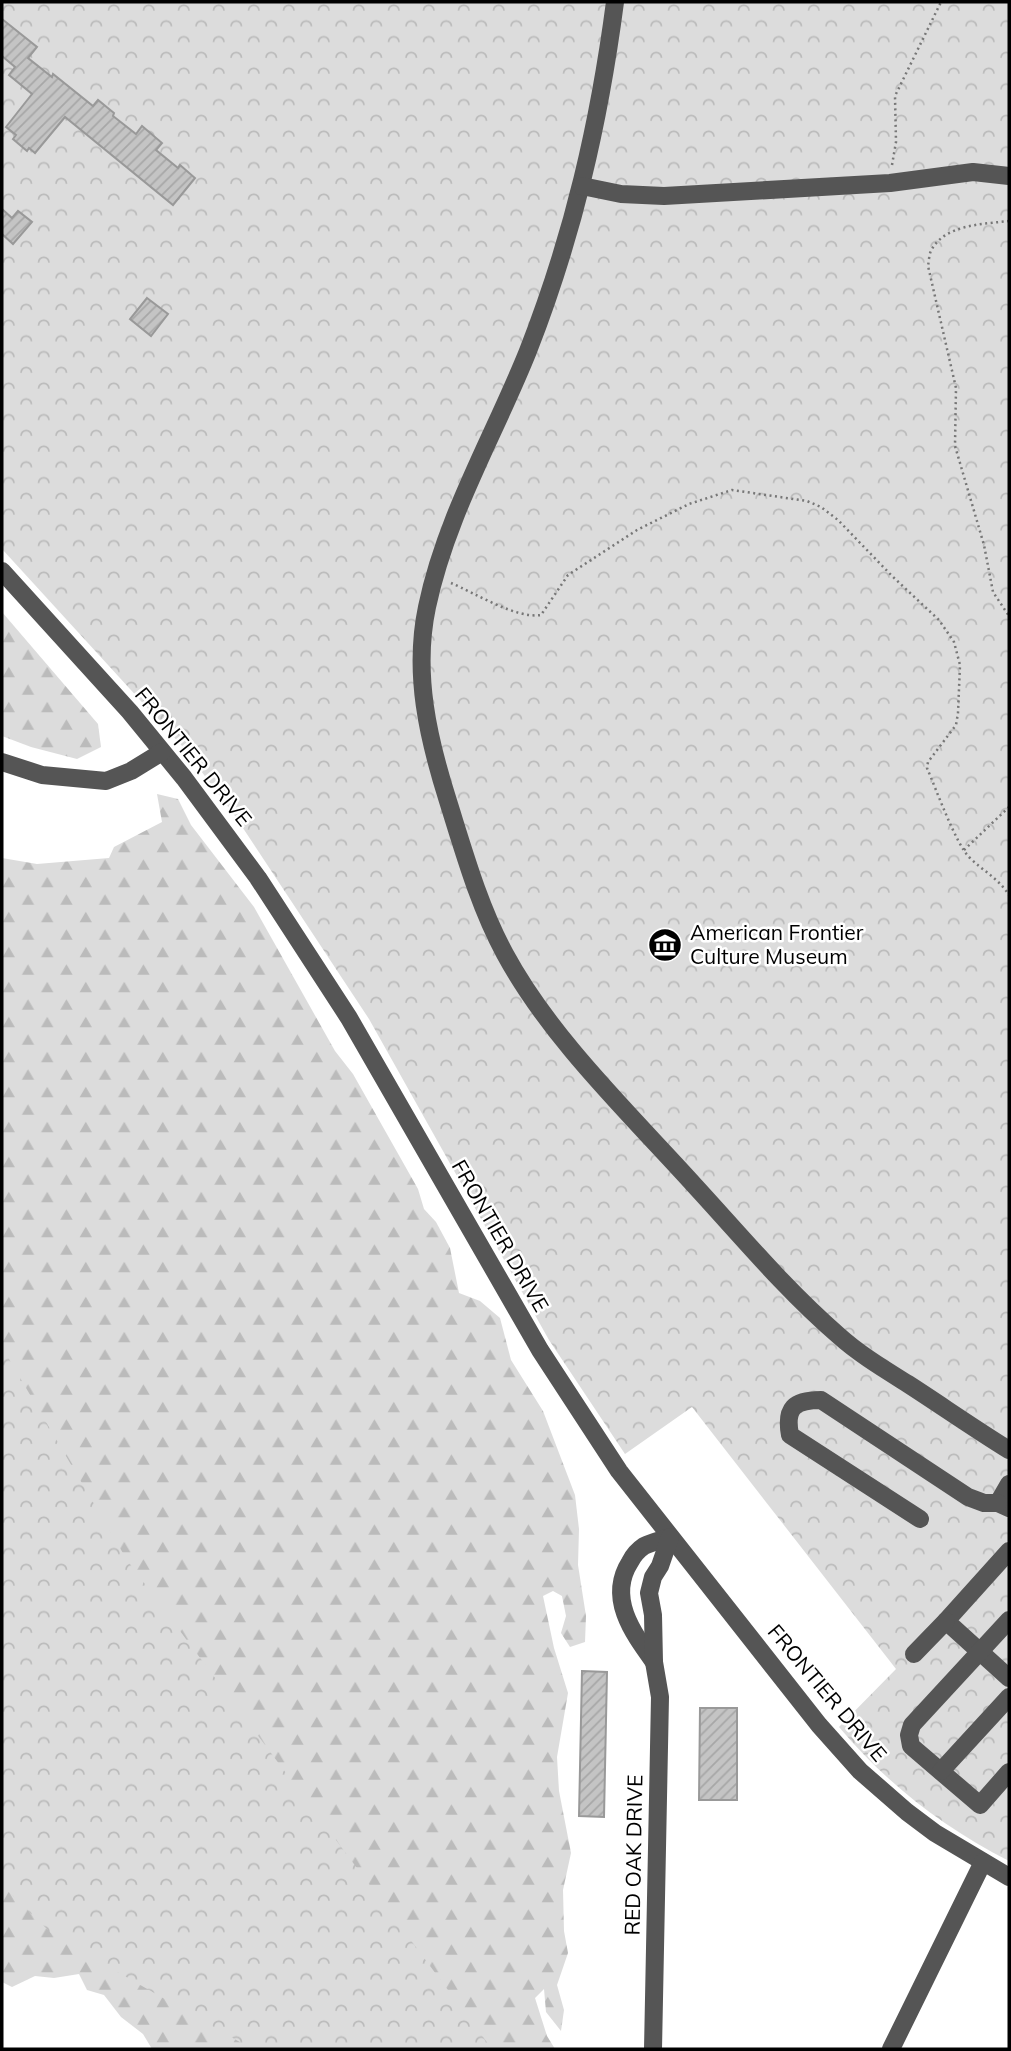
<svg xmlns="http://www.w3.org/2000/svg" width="1011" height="2051" font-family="Mulish,sans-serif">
  <defs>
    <pattern id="forest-firs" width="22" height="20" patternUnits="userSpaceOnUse" patternTransform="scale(1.75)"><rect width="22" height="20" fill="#dcdcdc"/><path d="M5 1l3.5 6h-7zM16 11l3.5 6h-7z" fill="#bbb"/></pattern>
    <pattern id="park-crowns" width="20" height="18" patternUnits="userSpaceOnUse" patternTransform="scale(1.75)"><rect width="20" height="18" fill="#dcdcdc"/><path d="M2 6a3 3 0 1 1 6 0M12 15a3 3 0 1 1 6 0" fill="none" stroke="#bbb"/></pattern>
    <pattern id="building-hatch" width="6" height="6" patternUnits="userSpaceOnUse" patternTransform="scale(1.75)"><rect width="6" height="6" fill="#c4c4c4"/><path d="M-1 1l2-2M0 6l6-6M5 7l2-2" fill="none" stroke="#a7a7a7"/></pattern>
  </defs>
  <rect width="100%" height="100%" fill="#fff"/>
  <g fill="url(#forest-firs)">
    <path d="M 2,612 L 98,724 L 101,747 L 77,759 L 31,747 L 2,736 Z"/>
    <path d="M 157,794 L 178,799 L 191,825 L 254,907 L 335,1051 L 353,1074 L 418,1189 L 424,1209 L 436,1222 L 450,1248 L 459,1293 L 480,1301 L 500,1318 L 511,1360 L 543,1411 L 575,1495 L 579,1529 L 578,1565 L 586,1616 L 585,1642 L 570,1647 L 561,1633 L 566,1616 L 562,1596 L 553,1591 L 543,1596 L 554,1648 L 568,1693 L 557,1757 L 559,1791 L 571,1853 L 563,1890 L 564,1931 L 568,1953 L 557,1985 L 564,2010 L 561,2031 L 546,2012 L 544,1989 L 535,1998 L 547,2036 L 555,2049 L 152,2049 L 143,2034 L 121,2017 L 104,1995 L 87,1990 L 79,1974 L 54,1978 L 35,1976 L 12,1987 L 2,1982 L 2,858 L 37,864 L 109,858 L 114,847 L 162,822 Z"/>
  </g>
  <g fill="url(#park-crowns)">
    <path d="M 2,2 L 1009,2 L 1009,1861 C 943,1827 888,1785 839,1727 L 896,1669 L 692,1407 L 625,1454 L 549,1340 L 369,1019 L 235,816 L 183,747 L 2,549 Z"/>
    <path d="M 2,1347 L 127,1560 L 492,2049 L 252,2049 L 53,1935 L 2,1885 Z"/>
  </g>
  <g fill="url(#building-hatch)" stroke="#999" stroke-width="2">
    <path d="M 2,19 L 37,47 L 28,58 L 52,77 L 53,74 L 93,106 L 98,100 L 114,113 L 113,116 L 136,134 L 142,126 L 162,143 L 156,150 L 178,168 L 180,165 L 195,178 L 173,205 L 65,117 L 35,153 L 29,148 L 27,151 L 13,139 L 16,135 L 6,127 L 32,94 L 9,75 L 15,67 L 2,56 Z"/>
    <path d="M 2,209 L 12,218 L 18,211 L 32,222 L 13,244 L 2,234 Z"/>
    <path d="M 147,298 L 168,314 L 151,336 L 130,319 Z"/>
    <path d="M 582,1671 L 607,1672 L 604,1817 L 579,1816 Z"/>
    <path d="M 700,1708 L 737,1708 L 737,1800 L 699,1800 Z"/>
  </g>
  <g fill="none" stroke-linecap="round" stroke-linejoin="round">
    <g stroke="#777" stroke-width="2.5" stroke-dasharray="2 3.5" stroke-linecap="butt">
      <path d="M 892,165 L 896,142 L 895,96 L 941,2"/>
      <path d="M 1009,221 C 985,224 946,224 932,249 C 929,253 929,261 928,266 L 956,388 L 955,446 L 984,545 L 993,592 L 1009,616"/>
      <path d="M 451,583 C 475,593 516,619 541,615 L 568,575 L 637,530 L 689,504 L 732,490 L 807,501 L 821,507 L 838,520 L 892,576 L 939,620 L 954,642 L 960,665 L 958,713 L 956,725 L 928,762 L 927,768 C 936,789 956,844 969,857 C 983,871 998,878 1009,895"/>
      <path d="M 964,850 L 1009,807"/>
    </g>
    <g stroke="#555" stroke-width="18">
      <path d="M 615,2 C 599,124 573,236 528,351 C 494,436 446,516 427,607 C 413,673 428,738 448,801 C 464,852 479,906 505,954 C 551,1039 630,1114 695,1186 C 741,1236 786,1290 838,1335 C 859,1354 884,1369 908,1384 C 942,1406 975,1429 1009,1450"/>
      <path d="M 582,186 L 621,194 L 664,196 L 890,183 L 973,172 L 1009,176"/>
      <path d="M 2,571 L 130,712 L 184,778 L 258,878 L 349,1018 L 540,1350 L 619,1471 L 819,1725 L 860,1771 L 907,1812 L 935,1833 L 1009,1877"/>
      <path d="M 2,762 L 42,775 L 106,781 L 131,771 L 162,752"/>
      <path d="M 1009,1484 L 998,1503 L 1009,1508"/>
      <path d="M 920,1519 L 790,1435 C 785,1408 794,1400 821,1400 L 968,1497 L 984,1503 L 998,1503"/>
      <path d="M 1009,1551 L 946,1621 L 1009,1678"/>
      <path d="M 1009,1620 L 912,1725 L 909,1735 L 911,1746 L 980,1805 L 1009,1772"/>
      <path d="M 914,1654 L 946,1621"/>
      <path d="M 654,1662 C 633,1633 607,1598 630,1562 C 633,1556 638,1550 644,1546 C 652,1542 662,1540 670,1537"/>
      <path d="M 941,1771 L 1009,1697"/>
      <path d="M 653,2049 L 660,1697 L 654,1662 L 653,1615 L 649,1593 L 653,1577 L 660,1566 L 670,1537"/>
      <path d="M 891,2049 L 983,1862"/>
    </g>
  </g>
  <defs>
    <g id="museum-disc" transform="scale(1.75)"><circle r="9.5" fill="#000" stroke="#fff"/><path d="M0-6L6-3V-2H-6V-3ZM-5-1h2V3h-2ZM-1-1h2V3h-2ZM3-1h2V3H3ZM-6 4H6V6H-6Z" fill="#fff"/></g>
  </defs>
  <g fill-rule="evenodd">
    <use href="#museum-disc" x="665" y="945"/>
  </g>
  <g text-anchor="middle" stroke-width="5" stroke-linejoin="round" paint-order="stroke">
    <g font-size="21" fill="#000" stroke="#fff">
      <text transform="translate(193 757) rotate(51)" y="7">FRONTIER DRIVE</text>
      <text transform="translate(500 1236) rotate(60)" y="7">FRONTIER DRIVE</text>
      <text transform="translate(827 1693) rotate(50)" y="7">FRONTIER DRIVE</text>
      <text transform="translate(634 1855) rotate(-89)" y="7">RED OAK DRIVE</text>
    </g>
    <g font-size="21" fill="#000" stroke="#fff" text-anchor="start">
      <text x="690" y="940">American Frontier<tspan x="690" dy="24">Culture Museum</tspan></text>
    </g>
  </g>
  <rect width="1011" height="2051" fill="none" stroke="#000000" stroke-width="7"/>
</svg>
